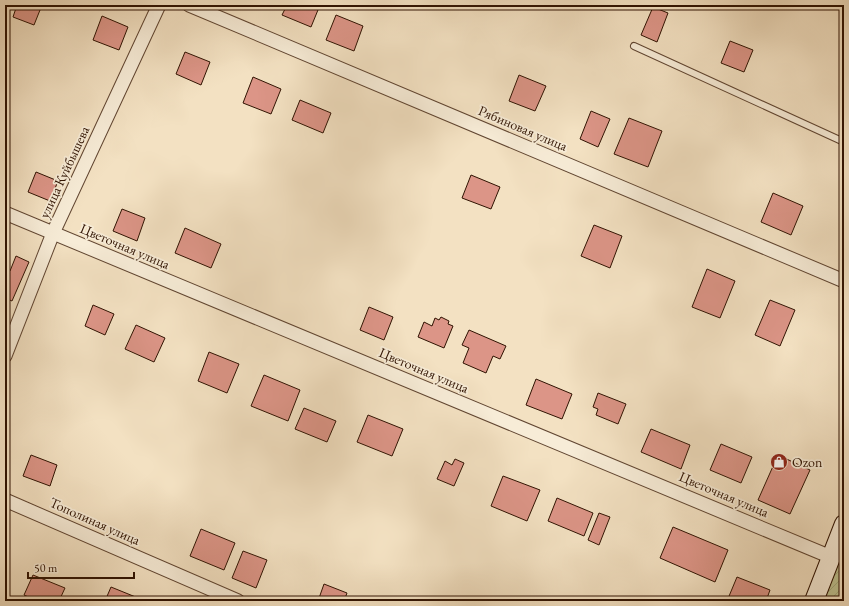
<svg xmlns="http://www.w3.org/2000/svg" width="849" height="606" font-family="'EB Garamond',serif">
  <defs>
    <pattern id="garden-furrows" width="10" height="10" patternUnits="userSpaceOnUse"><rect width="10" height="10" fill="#bec291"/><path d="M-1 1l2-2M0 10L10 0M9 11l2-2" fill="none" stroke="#a4a67b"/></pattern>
  </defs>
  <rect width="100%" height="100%" fill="#f3e1c2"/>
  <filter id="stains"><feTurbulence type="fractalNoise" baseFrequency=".005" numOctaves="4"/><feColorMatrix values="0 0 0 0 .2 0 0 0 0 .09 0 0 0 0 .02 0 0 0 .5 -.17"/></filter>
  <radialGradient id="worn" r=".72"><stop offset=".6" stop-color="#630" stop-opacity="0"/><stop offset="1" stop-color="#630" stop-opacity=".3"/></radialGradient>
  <path fill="url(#garden-furrows)" stroke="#776a4a" d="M 844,523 L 844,601 L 814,601 Z"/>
  <g fill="#dc9587" stroke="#301302">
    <path d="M 17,5 L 42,5 L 34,25 L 13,17 Z"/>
    <path d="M 287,5 L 320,5 L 311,27 L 282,15 Z"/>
    <path d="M 653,7 L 668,13 L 657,42 L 641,35 Z"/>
    <path d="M 336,15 L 363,26 L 354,51 L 326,40 Z"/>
    <path d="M 102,16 L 128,27 L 119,50 L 93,40 Z"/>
    <path d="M 730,41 L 753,50 L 744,72 L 721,63 Z"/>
    <path d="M 185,52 L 210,62 L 201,85 L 176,74 Z"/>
    <path d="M 519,75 L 546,86 L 535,111 L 509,101 Z"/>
    <path d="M 253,77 L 281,89 L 271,114 L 243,103 Z"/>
    <path d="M 300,100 L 331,113 L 323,133 L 292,120 Z"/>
    <path d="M 591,111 L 610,119 L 598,147 L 580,139 Z"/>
    <path d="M 629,118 L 662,131 L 648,167 L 614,154 Z"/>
    <path d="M 36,172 L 58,181 L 50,201 L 28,192 Z"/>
    <path d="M 471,175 L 500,187 L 491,209 L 462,198 Z"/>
    <path d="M 773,193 L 803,206 L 791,235 L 761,222 Z"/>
    <path d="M 122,209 L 145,218 L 137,241 L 113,231 Z"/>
    <path d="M 594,225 L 622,236 L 610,268 L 581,256 Z"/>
    <path d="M 185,228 L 221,244 L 211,268 L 175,253 Z"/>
    <path d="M 16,256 L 29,262 L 12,301 L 5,298 L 5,269 L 10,271 Z"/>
    <path d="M 707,269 L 735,281 L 720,318 L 692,307 Z"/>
    <path d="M 770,300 L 795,310 L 780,346 L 755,335 Z"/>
    <path d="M 93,305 L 114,314 L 105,335 L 85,326 Z"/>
    <path d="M 369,307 L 393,317 L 384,340 L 360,330 Z"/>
    <path d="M 441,317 L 449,321 L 448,324 L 453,326 L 444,348 L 418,337 L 424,322 L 432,326 L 435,318 L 439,320 Z"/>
    <path d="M 136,325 L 165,338 L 154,362 L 125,349 Z"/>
    <path d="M 469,330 L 506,346 L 500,359 L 493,356 L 486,373 L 463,363 L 469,348 L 462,345 Z"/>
    <path d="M 209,352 L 239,364 L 227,393 L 198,381 Z"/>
    <path d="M 264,375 L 300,390 L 288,421 L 251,406 Z"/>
    <path d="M 536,379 L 572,394 L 562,419 L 526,405 Z"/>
    <path d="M 598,393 L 626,404 L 618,424 L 596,415 L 598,409 L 593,407 Z"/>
    <path d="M 304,408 L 336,421 L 327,442 L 295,429 Z"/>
    <path d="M 368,415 L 403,429 L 392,456 L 357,442 Z"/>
    <path d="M 651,429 L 690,445 L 681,469 L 641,452 Z"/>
    <path d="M 721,444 L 752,457 L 741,483 L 710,470 Z"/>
    <path d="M 31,455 L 57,465 L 50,486 L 23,476 Z"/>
    <path d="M 778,455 L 810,470 L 790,514 L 758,500 Z"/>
    <path d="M 455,459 L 464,463 L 454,486 L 437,479 L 445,461 L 452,465 Z"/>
    <path d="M 503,476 L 540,490 L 527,521 L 491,506 Z"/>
    <path d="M 557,498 L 593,513 L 584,536 L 548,521 Z"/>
    <path d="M 599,513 L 610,517 L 599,545 L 588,540 Z"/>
    <path d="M 673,527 L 728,550 L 715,582 L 660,558 Z"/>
    <path d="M 201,529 L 235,543 L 224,570 L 190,556 Z"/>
    <path d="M 243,551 L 267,560 L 256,588 L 232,578 Z"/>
    <path d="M 33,575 L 65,588 L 59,601 L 37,601 L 24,595 Z"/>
    <path d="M 737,577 L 770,590 L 766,601 L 727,601 Z"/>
    <path d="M 324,584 L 347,593 L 344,601 L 318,601 Z"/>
    <path d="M 111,587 L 143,600 L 143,601 L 105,601 Z"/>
  </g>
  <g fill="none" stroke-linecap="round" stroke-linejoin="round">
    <g stroke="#614632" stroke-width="8">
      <path id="service" d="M 634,46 L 844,142"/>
    </g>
    <g stroke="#614632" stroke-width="15">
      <g id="minor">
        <path d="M 189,5 L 844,281"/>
        <path d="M 5,213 L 831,557"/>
        <path d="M 5,356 L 53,233 L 159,5"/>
        <path d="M 5,500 L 238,601"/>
      </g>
    </g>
    <g stroke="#301302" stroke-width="20">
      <path id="secondary" d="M 814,601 L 844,524"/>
    </g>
    <use href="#service" stroke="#f7ecd7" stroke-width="6"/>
    <use href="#minor" stroke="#f7ecd7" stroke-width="13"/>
    <use href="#secondary" stroke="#f7ecd7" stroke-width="18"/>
  </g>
  <defs>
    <g id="shop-disc" transform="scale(0.9)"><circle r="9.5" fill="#8f2418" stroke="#f7ecd7"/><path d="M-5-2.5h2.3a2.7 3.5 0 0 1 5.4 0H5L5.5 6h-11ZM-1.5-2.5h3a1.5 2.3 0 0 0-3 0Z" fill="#fff"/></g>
  </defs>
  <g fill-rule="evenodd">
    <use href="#shop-disc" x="779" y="462"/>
  </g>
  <g text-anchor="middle" stroke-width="3.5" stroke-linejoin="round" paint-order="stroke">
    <g font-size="14" fill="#301302" stroke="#f7ecd7">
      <text transform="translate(523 128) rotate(23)" y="5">Рябиновая улица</text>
      <text transform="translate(64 172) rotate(-65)" y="5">улица Куйбышева</text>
      <text transform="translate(125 246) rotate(23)" y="5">Цветочная улица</text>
      <text transform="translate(424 370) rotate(23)" y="5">Цветочная улица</text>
      <text transform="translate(724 494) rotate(23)" y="5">Цветочная улица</text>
      <text transform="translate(95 521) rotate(24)" y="5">Тополиная улица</text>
    </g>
    <g font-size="14" fill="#301302" stroke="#f7ecd7" text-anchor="start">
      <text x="792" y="467">Ozon</text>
    </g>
  </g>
  <rect width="849" height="606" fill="none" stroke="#f3e1c2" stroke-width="20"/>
  <rect x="6" y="6" width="837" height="594" fill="none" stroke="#301302" stroke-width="2"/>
  <rect x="10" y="10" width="829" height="586" fill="none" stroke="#301302"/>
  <path d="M28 572v6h106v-6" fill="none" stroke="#301302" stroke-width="2"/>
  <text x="34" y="572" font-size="12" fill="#301302" stroke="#f7ecd7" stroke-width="3" paint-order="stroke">50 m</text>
  <rect width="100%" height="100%" filter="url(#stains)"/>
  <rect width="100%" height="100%" fill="url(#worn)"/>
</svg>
